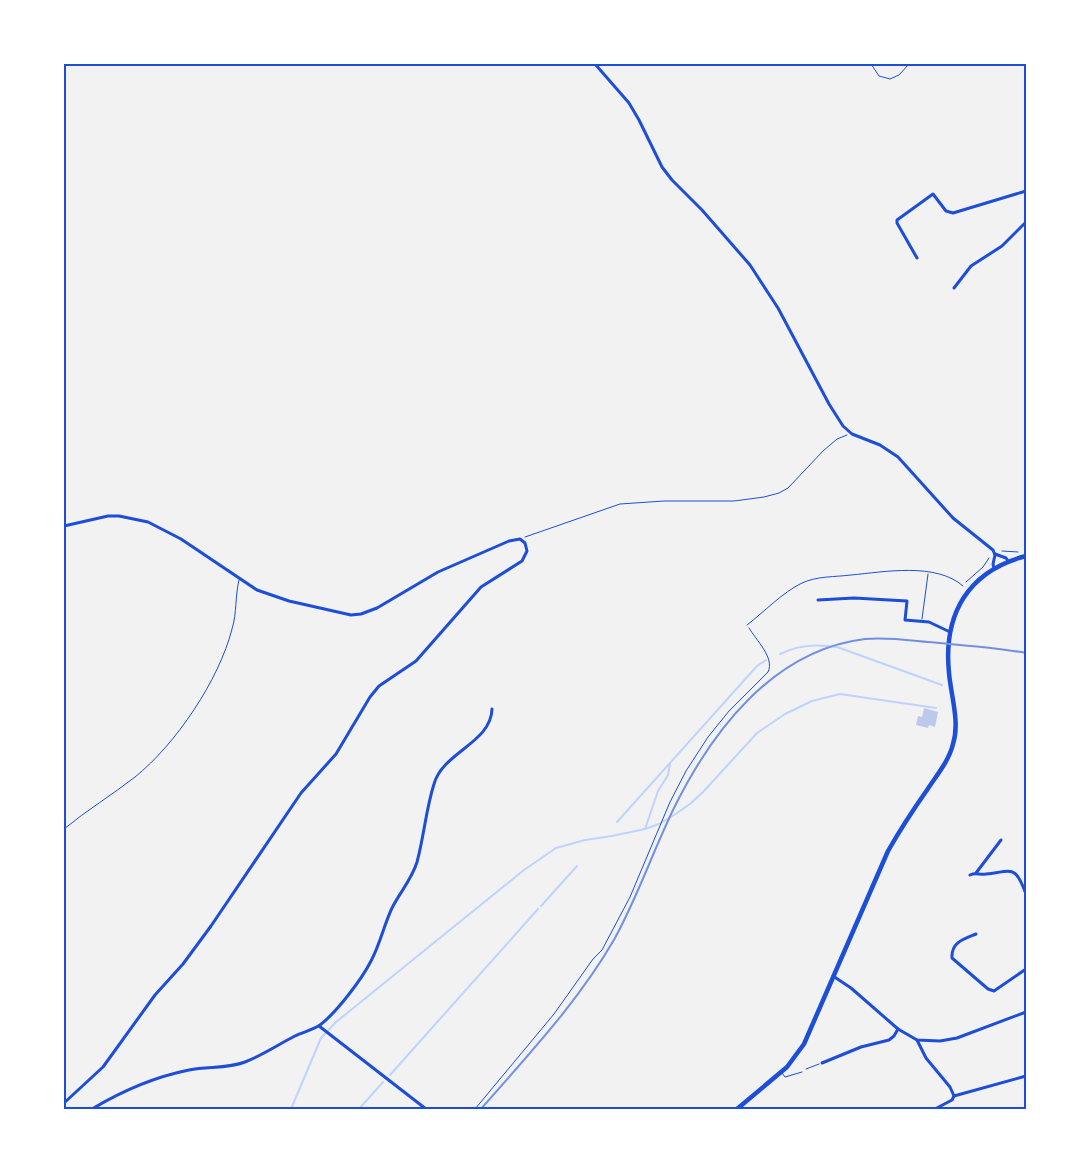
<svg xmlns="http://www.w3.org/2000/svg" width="1090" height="1173" font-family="'Crimson Pro',serif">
  <rect width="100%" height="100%" fill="#f2f2f2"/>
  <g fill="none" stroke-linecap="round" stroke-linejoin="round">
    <g stroke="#bfd3fe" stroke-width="2">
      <path d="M 780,654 C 797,645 818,644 837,647 L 942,685"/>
      <path d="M 617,822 L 757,666 L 766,660"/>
      <path d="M 645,829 L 658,791 L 668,775 L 670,764"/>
      <path d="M 541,906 L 577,866"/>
      <path d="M 390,1075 L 538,909"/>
      <path d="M 291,1109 L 321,1038 L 336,1022 L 524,870 L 556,848 L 585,840 L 612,836 L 645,829 L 659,824 L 674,815 L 690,804 L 703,792 L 757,733 L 785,714 L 812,701 L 840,694 L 936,708"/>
      <path d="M 359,1109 L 383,1082"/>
    </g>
  </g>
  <path fill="#bdc9ec" d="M 924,708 L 938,712 L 935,727 L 929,725 L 928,728 L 916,725 L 918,716 L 922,717 Z"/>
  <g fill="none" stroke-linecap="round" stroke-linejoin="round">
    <g stroke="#1d4ed8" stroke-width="1">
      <path d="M 871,64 L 879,76 L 890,79 L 899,75 L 909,64"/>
      <path d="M 525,537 L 620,504 L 664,501 L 734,501 L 764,497 L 779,493 L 788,488 L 823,451 L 837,439 L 847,435"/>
      <path d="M 1002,551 L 1018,552"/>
      <path d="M 966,582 L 983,567 L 989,558"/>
      <path d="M 806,1069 L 819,1064"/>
      <path d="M 475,1109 L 554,1014 L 593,959 L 602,950 L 630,897 L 670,802 L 686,771 L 708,737 L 729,711 L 768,672 C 775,658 756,640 749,628"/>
    </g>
    <g stroke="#1d4ed8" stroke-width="1">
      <path d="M 922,619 L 928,574"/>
      <path d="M 747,625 C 764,612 783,592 802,583 C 817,576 835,577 851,575 C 884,572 936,562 963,586"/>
      <path d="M 64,829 C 87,810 112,795 135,777 C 176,744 219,680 232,629 C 237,613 235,596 239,580"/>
      <path d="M 782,1073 L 785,1077 L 802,1072"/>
    </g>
    <g stroke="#1d4ed8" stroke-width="3">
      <path d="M 595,64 L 629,103 L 639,120 L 662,167 L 672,180 L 702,210 L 750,265 L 778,308 L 829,404 L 843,426 L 852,434 L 880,445 L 898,457 L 953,518 L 993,550 L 995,555 L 993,564 L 994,568"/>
      <path d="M 917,258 L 897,223 L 897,220 L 933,194 L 946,211 L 953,213 L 1026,191"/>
      <path d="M 954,288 L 971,266 L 1002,246 L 1026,222"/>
      <path d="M 64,526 L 108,516 L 119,516 L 148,522 L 181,539 L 257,590 L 289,601 L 351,615 L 361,614 L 377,608 L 438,572 L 509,541 L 520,539 L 525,543 L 527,551 L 522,561 L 481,587 L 416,661 L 379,686 L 370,697 L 336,754 L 301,793 L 211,926 L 183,964 L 155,995 L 103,1067 L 64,1103"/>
      <path d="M 995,554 L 1006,558 L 1008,561"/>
      <path d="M 818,600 L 854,598 L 907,601 L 905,620 L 929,622 L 950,632"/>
      <path d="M 976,873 L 1001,840"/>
      <path d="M 970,875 C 976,872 979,875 986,874 C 1014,871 1015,865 1026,894"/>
      <path d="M 976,934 C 964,939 951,942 952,958 L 988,989 L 994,991 L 1026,969"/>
      <path d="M 833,976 L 851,988 L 898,1029 L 917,1040 L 940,1041 L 957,1038 L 1026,1012"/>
      <path d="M 319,1026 L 426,1109"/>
      <path d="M 917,1040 L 926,1058 L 950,1087 L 954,1096 L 952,1100 L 935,1109"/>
      <path d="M 822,1063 L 861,1047 L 889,1040 L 894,1036 L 898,1029"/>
      <path d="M 954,1096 L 1026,1076"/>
      <path d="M 92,1109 C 122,1091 154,1077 189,1070 C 208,1066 227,1069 245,1062 C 263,1055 279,1044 295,1036 C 303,1032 313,1030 320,1025 C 336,1013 362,979 371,961 C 380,944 384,925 392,908 C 400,892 412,879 417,862 C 424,836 426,809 434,784 C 443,752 491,743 492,709"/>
    </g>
    <path stroke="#1d4ed8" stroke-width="4.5" d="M 737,1109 L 787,1067 L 804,1044 L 888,851 C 900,830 913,810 927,790 C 936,776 949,761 953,744 C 960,722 951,696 949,673 C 943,614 968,571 1026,556"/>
    <path stroke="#7290e2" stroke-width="2" d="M 481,1109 C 528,1055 579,1001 615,938 C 638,896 653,851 674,808 C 712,731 773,650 865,639 C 886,637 907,640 928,642 C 960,645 994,647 1026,653"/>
  </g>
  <rect width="1090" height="1173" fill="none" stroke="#ffffff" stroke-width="130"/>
  <rect x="65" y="65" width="960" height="1043" fill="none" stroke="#1d4ed8" stroke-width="2"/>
</svg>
